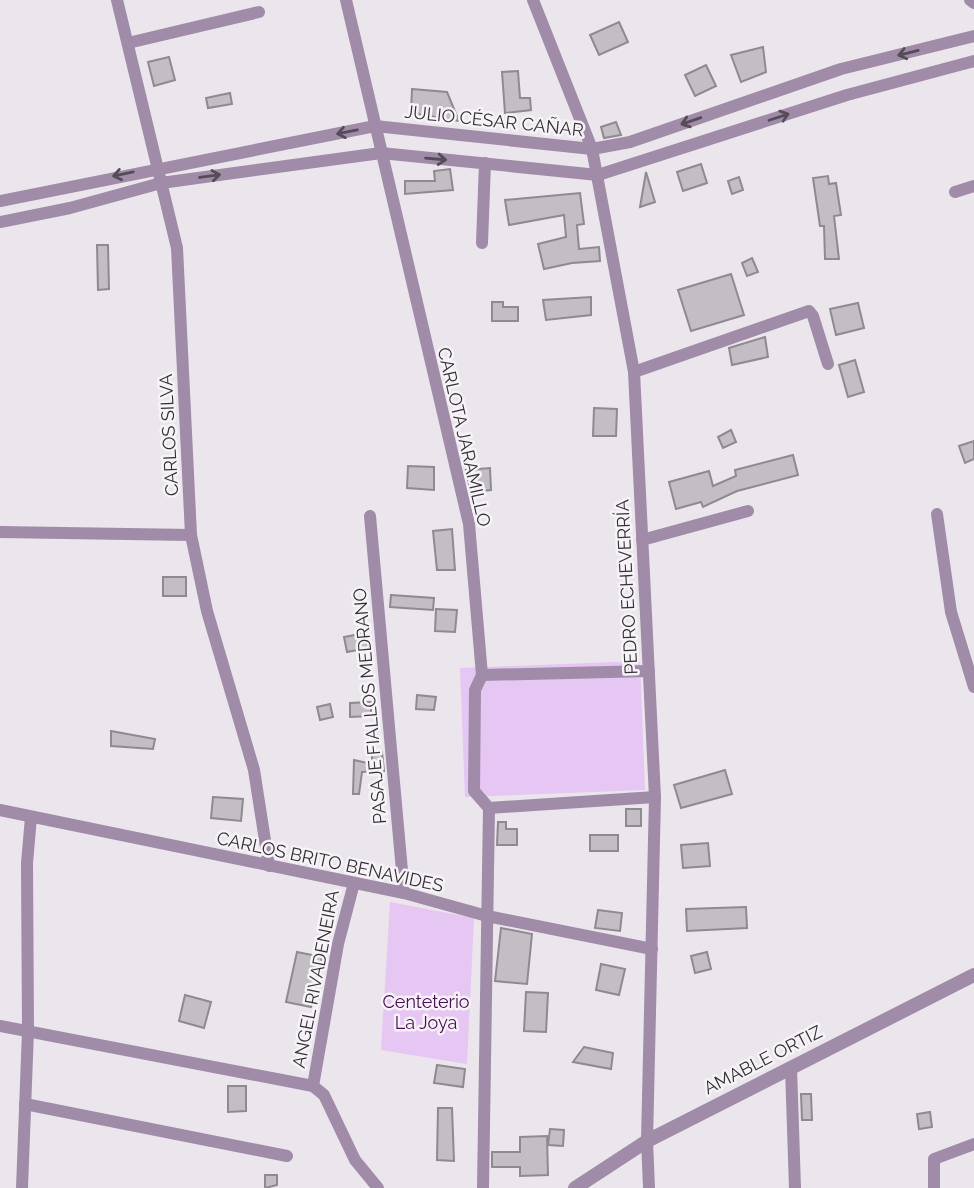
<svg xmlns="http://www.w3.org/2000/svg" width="974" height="1188" font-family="Raleway,sans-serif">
  <rect width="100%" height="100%" fill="#eae6eb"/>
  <g fill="#e6c6f3">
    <path d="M 640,661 L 645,790 L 465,797 L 460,668 Z"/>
    <path d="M 390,902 L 474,918 L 467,1064 L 381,1050 Z"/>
  </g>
  <g fill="#c2bec3" stroke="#8e8a8f" stroke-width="2">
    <path d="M 619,22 L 628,42 L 599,55 L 590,35 Z"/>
    <path d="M 763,47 L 766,72 L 741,82 L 731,55 Z"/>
    <path d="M 169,57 L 175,80 L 154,86 L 148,62 Z"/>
    <path d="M 706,65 L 716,86 L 695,96 L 685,75 Z"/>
    <path d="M 518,71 L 520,98 L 530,98 L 531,110 L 505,113 L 502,72 Z"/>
    <path d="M 412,89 L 447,92 L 459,121 L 411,113 Z"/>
    <path d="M 230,93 L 232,104 L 208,108 L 206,98 Z"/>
    <path d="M 616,122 L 621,135 L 604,138 L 601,127 Z"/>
    <path d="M 701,164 L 707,183 L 683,191 L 677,172 Z"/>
    <path d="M 450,169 L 453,190 L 405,194 L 405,181 L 435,181 L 434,171 Z"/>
    <path d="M 646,172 L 655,202 L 640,207 Z"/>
    <path d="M 828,176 L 829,184 L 836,183 L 841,215 L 834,216 L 839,259 L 825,259 L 824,226 L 820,226 L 813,178 Z"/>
    <path d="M 739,177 L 743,190 L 732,194 L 728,181 Z"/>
    <path d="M 580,193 L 584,224 L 577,225 L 579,249 L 599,247 L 600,261 L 572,263 L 544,269 L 538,244 L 566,237 L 564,215 L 509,225 L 505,200 Z"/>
    <path d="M 97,245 L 108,245 L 109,289 L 98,290 Z"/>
    <path d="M 752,258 L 758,272 L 747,276 L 742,263 Z"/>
    <path d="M 731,274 L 744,315 L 691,331 L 678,290 Z"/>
    <path d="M 591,297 L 591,315 L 546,320 L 543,300 Z"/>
    <path d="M 492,302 L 503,302 L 503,307 L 518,307 L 518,321 L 492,321 Z"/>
    <path d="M 858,303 L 864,328 L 836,335 L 830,309 Z"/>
    <path d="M 765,337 L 768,357 L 732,365 L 729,348 Z"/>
    <path d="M 855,360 L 864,392 L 848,397 L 839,365 Z"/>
    <path d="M 594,408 L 617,409 L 616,436 L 593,436 Z"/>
    <path d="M 731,430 L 736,442 L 723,448 L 718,437 Z"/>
    <path d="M 974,441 L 974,459 L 965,463 L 959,446 Z"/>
    <path d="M 793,455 L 798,475 L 737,491 L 703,507 L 701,502 L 676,509 L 669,482 L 709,471 L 713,486 L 736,476 L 735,470 Z"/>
    <path d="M 408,466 L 434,467 L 434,490 L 407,488 Z"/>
    <path d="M 490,468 L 491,490 L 471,492 L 466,470 Z"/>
    <path d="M 452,529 L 455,570 L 437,570 L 433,531 Z"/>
    <rect x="163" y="577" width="23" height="19"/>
    <path d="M 391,595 L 434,598 L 433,610 L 390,607 Z"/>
    <path d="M 436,609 L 457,610 L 455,632 L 435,631 Z"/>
    <path d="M 365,633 L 368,648 L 347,652 L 344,637 Z"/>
    <path d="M 417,695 L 436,697 L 434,710 L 416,709 Z"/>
    <path d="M 371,702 L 371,716 L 350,717 L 350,703 Z"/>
    <path d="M 330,704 L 333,717 L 320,720 L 317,707 Z"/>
    <path d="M 111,731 L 155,739 L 153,749 L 111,746 Z"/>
    <path d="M 372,752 L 382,752 L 384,771 L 362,772 L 359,794 L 353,794 L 354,760 L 372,764 Z"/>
    <path d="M 725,770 L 732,794 L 681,808 L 674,785 Z"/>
    <path d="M 213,797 L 243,799 L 241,821 L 211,818 Z"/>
    <rect x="626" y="809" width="15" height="17"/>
    <path d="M 498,822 L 506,822 L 506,829 L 517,829 L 517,845 L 497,845 Z"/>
    <rect x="590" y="835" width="28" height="16"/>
    <path d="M 708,843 L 710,866 L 683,868 L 681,845 Z"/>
    <path d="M 746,907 L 747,928 L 687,931 L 686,909 Z"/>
    <path d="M 598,910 L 622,913 L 620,931 L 595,928 Z"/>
    <path d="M 501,928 L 532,934 L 527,984 L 495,981 Z"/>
    <path d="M 297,952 L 322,957 L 311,1007 L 286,1002 Z"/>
    <path d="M 707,952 L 711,969 L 695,973 L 691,956 Z"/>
    <path d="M 601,964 L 625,969 L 619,995 L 596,990 Z"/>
    <path d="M 526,992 L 548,993 L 546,1032 L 524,1031 Z"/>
    <path d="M 185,995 L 211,1002 L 204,1028 L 179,1021 Z"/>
    <path d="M 584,1047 L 613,1053 L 611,1069 L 573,1062 Z"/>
    <path d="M 437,1065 L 465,1069 L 463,1087 L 434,1083 Z"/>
    <path d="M 228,1086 L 246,1086 L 246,1111 L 228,1112 Z"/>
    <path d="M 801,1094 L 811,1094 L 812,1120 L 802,1120 Z"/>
    <path d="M 438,1108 L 452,1108 L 454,1161 L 437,1160 Z"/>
    <path d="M 930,1112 L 932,1127 L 919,1129 L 917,1114 Z"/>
    <path d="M 550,1129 L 564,1130 L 563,1146 L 548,1145 Z"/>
    <path d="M 547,1136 L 548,1175 L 520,1176 L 520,1167 L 492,1167 L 492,1152 L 520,1152 L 520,1137 Z"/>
    <path d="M 265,1175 L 277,1175 L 277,1185 L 265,1188 Z"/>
  </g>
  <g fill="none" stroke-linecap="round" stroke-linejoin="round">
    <g stroke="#a08ba8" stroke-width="12">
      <path d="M 117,0 L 177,248 L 191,535 L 207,611 L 254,770 L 269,866"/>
      <path d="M 346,0 L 469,524 L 482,675 L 475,690 L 474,791 L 489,808 L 483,1188"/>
      <path d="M 533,0 L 592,149 L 634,372 L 655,797 L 647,1141 L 649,1188"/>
      <path d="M 970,0 L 974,3"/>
      <path d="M 128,43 L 259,12"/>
      <path d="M 955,192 L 974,186"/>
      <path d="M 0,201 L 375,126 L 592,149 L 630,142 L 841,69 L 974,36"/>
      <path d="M 0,222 L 70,208 L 161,183 L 381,153 L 598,175 L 847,95 L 974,61"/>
      <path d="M 482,243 L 485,163"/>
      <path d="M 634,372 L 809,311 L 813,316 L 828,364"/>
      <path d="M 937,514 L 951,612 L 974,687"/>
      <path d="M 370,516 L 404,893"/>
      <path d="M 0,532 L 191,535"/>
      <path d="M 642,540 L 748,511"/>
      <path d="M 482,675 L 649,671"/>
      <path d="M 489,808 L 655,797"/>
      <path d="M 0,810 L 404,893 L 487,916 L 652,949"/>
      <path d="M 0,1026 L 313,1086 L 324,1095 L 355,1160 L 378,1188"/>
      <path d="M 791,1068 L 795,1188"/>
      <path d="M 313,1086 L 338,944 L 354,883"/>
      <path d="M 25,1104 L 287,1156"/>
      <path d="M 22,1188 L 28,1031 L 27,863 L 31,817"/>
      <path d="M 934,1188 L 934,1159 L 974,1144"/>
    </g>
    <path stroke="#a08ba8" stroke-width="14" d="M 575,1188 L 647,1141 L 974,975"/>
  </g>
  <defs><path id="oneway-shaft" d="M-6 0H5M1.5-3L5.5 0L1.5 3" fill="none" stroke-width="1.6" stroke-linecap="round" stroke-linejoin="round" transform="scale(1.75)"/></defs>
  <g stroke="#544d57">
    <use href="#oneway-shaft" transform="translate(908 53) rotate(166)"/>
    <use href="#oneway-shaft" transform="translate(779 117) rotate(-18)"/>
    <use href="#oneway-shaft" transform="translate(691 121) rotate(161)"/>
    <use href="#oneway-shaft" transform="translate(347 132) rotate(169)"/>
    <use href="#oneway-shaft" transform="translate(436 159) rotate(5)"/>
    <use href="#oneway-shaft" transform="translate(123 174) rotate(168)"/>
    <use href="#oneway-shaft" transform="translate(210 176) rotate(-8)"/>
  </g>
  <g text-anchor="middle" stroke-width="5" stroke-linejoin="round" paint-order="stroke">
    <g font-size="18" fill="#333234" stroke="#f7f3f8">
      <text transform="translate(494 121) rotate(6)" y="6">JULIO CÉSAR CAÑAR</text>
      <text transform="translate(169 435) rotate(-93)" y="6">CARLOS SILVA</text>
      <text transform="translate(464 437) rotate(77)" y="6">CARLOTA JARAMILLO</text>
      <text transform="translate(627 587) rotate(-93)" y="6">PEDRO ECHEVERRÍA</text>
      <text transform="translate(370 706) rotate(-95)" y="6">PASAJE FIALLOS MEDRANO</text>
      <text transform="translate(330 862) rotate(12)" y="6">CARLOS BRITO BENAVIDES</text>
      <text transform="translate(316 979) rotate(-79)" y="6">ANGEL RIVADENEIRA</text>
      <text transform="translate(763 1060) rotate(-27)" y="6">AMABLE ORTIZ</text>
    </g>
    <g font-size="18" fill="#4c0c5f" stroke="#f7f3f8">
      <text x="426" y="1008">Centeterio<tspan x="426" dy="21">La Joya</tspan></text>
    </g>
  </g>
</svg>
